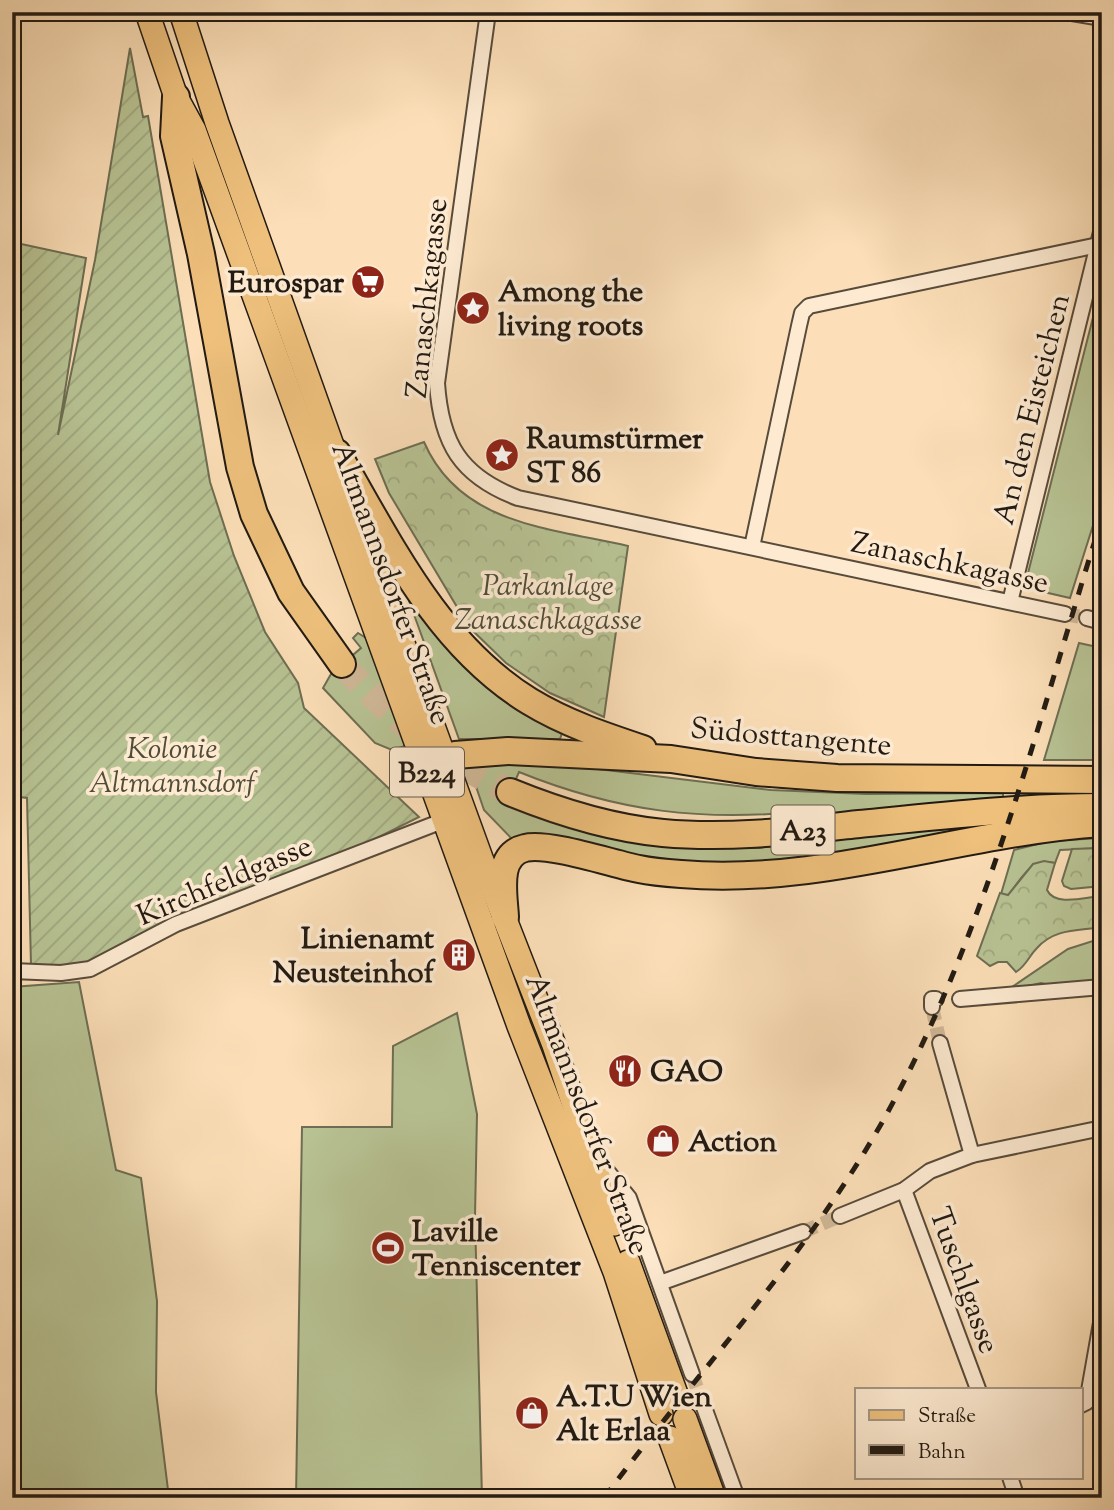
<svg xmlns="http://www.w3.org/2000/svg" width="1114" height="1510" font-family="'Sorts Mill Goudy',serif">
  <defs>
    <pattern id="forest-crowns" width="20" height="18" patternUnits="userSpaceOnUse" patternTransform="scale(1.75)"><rect width="20" height="18" fill="#b8c394"/><path d="M2 6a3 3 0 1 1 6 0M12 15a3 3 0 1 1 6 0" fill="none" stroke="#9ea77f"/></pattern>
    <pattern id="garden-furrows" width="10" height="10" patternUnits="userSpaceOnUse" patternTransform="scale(1.75)"><rect width="10" height="10" fill="#b8c394"/><path d="M-1 1l2-2M0 10L10 0M9 11l2-2" fill="none" stroke="#9ea77f"/></pattern>
  </defs>
  <rect width="100%" height="100%" fill="#fcdfb8"/>
  <filter id="stains"><feTurbulence type="fractalNoise" baseFrequency=".00286" numOctaves="4"/><feColorMatrix values="0 0 0 0 .2 0 0 0 0 .09 0 0 0 0 .02 0 0 0 .5 -.17"/></filter>
  <radialGradient id="worn" r=".72"><stop offset=".6" stop-color="#630" stop-opacity="0"/><stop offset="1" stop-color="#630" stop-opacity=".3"/></radialGradient>
  <g fill="#b8c394" stroke="#6d6e53" stroke-width="2">
    <path d="M 1102,282 L 1102,497 L 1070,598 L 1031,589 L 1026,581 Z"/>
    <path d="M 408,598 L 461,662 L 562,733 L 560,739 L 459,739 Z"/>
    <path d="M 358,633 L 371,641 L 408,745 L 392,750 L 375,743 L 323,688 L 331,674 L 361,648 L 353,638 Z"/>
    <path d="M 1079,643 L 1102,648 L 1102,760 L 1044,760 Z"/>
    <path d="M 540,762 L 771,790 L 866,794 L 1003,793 L 1003,800 L 809,819 L 808,811 C 703,822 618,812 519,772 L 505,804 L 599,836 L 679,848 L 759,848 L 814,840 L 969,827 L 969,830 L 813,860 L 723,869 L 512,839 L 484,810 L 468,763 Z"/>
    <path d="M 1102,838 L 1102,848 L 1060,850 L 1055,863 C 1030,858 1022,878 1008,896 L 1001,894 L 1014,850 L 1050,841 Z"/>
    <path d="M 1102,938 L 1102,982 L 1059,987 L 1041,983 L 1006,991 L 1068,949 Z"/>
    <path d="M 79,982 L 116,1170 L 141,1178 L 157,1301 L 156,1392 L 169,1498 L 12,1498 L 12,987 Z"/>
    <path d="M 457,1013 L 477,1114 L 475,1217 L 482,1498 L 296,1498 L 302,1127 L 392,1127 L 393,1046 Z"/>
  </g>
  <g fill="url(#forest-crowns)" stroke="#6d6e53" stroke-width="2">
    <path d="M 424,442 C 460,525 550,528 628,546 L 604,717 L 550,693 L 506,663 L 469,627 L 389,493 L 375,459 Z"/>
    <path d="M 1102,848 L 1102,886 L 1071,889 L 1064,886 L 1062,881 L 1072,849 Z"/>
    <path d="M 1044,861 L 1055,863 L 1047,890 C 1055,907 1086,897 1102,896 L 1102,927 C 1078,931 1055,928 1037,948 C 1028,957 1027,965 1016,972 L 1007,962 L 998,962 L 990,966 L 977,956 L 1000,893 L 1008,895 L 1033,864 Z"/>
  </g>
  <path fill="url(#garden-furrows)" stroke="#6d6e53" stroke-width="2" d="M 130,48 L 143,117 L 148,116 L 210,482 L 234,556 L 265,632 L 298,683 L 304,708 L 419,817 L 361,846 L 159,925 L 88,965 L 31,965 L 27,798 L 12,796 L 12,242 L 86,258 L 58,435 L 95,260 Z"/>
  <g fill="none" stroke-linecap="round" stroke-linejoin="round">
    <g stroke="#d0b897" stroke-width="14" stroke-dasharray="14 7" stroke-linecap="butt">
      <path d="M 1065,614 L 1087,618"/>
      <path d="M 932,1007 L 940,1043"/>
      <path d="M 803,1232 L 840,1216"/>
      <path d="M 692,1374 L 701,1399"/>
    </g>
    <path stroke="#d0b897" stroke-width="26" stroke-dasharray="26 13" stroke-linecap="butt" d="M 342,664 C 396,723 439,756 510,792"/>
    <g stroke="#584b3c" stroke-width="18">
      <g id="street">
        <path d="M 488,12 L 437,383 C 441,443 460,476 518,498 L 1065,614"/>
        <path d="M 1066,12 L 1102,18"/>
        <path d="M 752,547 L 799,326 L 802,313 L 809,306 L 1098,245"/>
        <path d="M 1010,602 L 1102,228"/>
        <path d="M 1087,618 L 1102,622"/>
        <path d="M 12,971 L 61,973 L 90,969 L 176,924 L 445,820"/>
        <path d="M 960,999 L 1102,987"/>
        <path d="M 932,1007 L 932,999 L 936,999"/>
        <path d="M 940,1043 L 972,1155"/>
        <path d="M 598,1160 L 629,1198 L 692,1374"/>
        <path d="M 904,1190 L 978,1389"/>
        <path d="M 840,1216 L 904,1190 L 930,1171 L 972,1155 L 1102,1128"/>
        <path d="M 660,1283 L 803,1232"/>
        <path d="M 701,1399 L 737,1498"/>
        <path d="M 1081,1405 L 1087,1402 L 1102,1317"/>
        <path d="M 1010,1477 L 1017,1498"/>
      </g>
    </g>
    <g stroke="#221a12" stroke-width="26">
      <g id="primary">
        <path d="M 147,12 L 176,97 L 194,130 L 519,1026 L 615,1272 L 661,1414"/>
        <path d="M 181,12 L 217,123 L 384,591 L 481,858 L 554,1045 L 614,1224"/>
        <path d="M 628,1262 L 676,1394"/>
        <path d="M 685,1419 L 714,1498"/>
        <path d="M 670,1438 L 692,1498"/>
      </g>
    </g>
    <g stroke="#221a12" stroke-width="30">
      <g id="highway">
        <path d="M 176,97 L 174,136 L 201,254 L 240,467 L 254,514 L 291,592 L 342,664"/>
        <path d="M 337,453 C 390,544 437,644 529,701 C 565,723 604,736 643,749"/>
        <path d="M 431,782 L 442,764 L 455,755 L 508,751 L 671,759 L 756,772 L 837,778 L 1102,780"/>
        <path d="M 510,792 C 559,812 610,828 663,833 C 729,839 794,831 859,824 C 939,816 1020,807 1102,807"/>
        <path d="M 505,917 C 504,895 495,855 525,848 C 548,842 613,864 639,869 C 653,872 667,873 681,874 C 823,886 961,832 1102,823"/>
      </g>
    </g>
    <use href="#street" stroke="#fdead1" stroke-width="14"/>
    <use href="#primary" stroke="#eec07c" stroke-width="23"/>
    <use href="#highway" stroke="#eec07c" stroke-width="26"/>
    <path stroke="#221a12" stroke-width="5" stroke-dasharray="12 12" stroke-linecap="butt" d="M 604,1498 C 696,1374 803,1260 880,1126 C 985,941 1038,720 1102,518"/>
  </g>
  <defs>
    <g id="supermarket-disc" transform="scale(1.75)"><circle r="9.5" fill="#8f2418" stroke="#fdead1"/><path d="M-6-5.5h2.5l.6 2H6L4.5 2H-2.5L-4.4-4H-6ZM-1.5 3.2a1.3 1.3 0 1 0 .1 0ZM3 3.2a1.3 1.3 0 1 0 .1 0Z" fill="#fff"/></g>
    <g id="sight-disc" transform="scale(1.75)"><circle r="9.5" fill="#8f2418" stroke="#fdead1"/><path d="M0-6L1.8-2.2L6-1.7L2.9 1.2L3.7 5.4L0 3.3L-3.7 5.4L-2.9 1.2L-6-1.7L-1.8-2.2Z" fill="#fff"/></g>
    <g id="building-disc" transform="scale(1.75)"><circle r="9.5" fill="#8f2418" stroke="#fdead1"/><path d="M-4-6H4V6H1V3H-1V6H-4ZM-2.5-4.3h1.7v1.8h-1.7ZM.8-4.3h1.7v1.8H.8ZM-2.5-1h1.7V.8h-1.7ZM.8-1h1.7V.8H.8Z" fill="#fff"/></g>
    <g id="restaurant-disc" transform="scale(1.75)"><circle r="9.5" fill="#8f2418" stroke="#fdead1"/><path d="M-5-6h1v4h1v-4h1v4h1v-4h1v5L-1.5 .5V6h-2V.5L-5-1ZM5-6V6H3V1.5H1.5Q1.5-4 5-6Z" fill="#fff"/></g>
    <g id="shop-disc" transform="scale(1.75)"><circle r="9.5" fill="#8f2418" stroke="#fdead1"/><path d="M-5-2.5h2.3a2.7 3.5 0 0 1 5.4 0H5L5.5 6h-11ZM-1.5-2.5h3a1.5 2.3 0 0 0-3 0Z" fill="#fff"/></g>
    <g id="stadium-disc" transform="scale(1.75)"><circle r="9.5" fill="#8f2418" stroke="#fdead1"/><path d="M0-5a6.5 5 0 1 0 0 10a6.5 5 0 1 0 0-10ZM-3.5-1.8h7v3.6h-7Z" fill="#fff"/></g>
  </defs>
  <g fill-rule="evenodd">
    <use href="#supermarket-disc" x="368" y="282"/>
    <use href="#sight-disc" x="473" y="308"/>
    <use href="#sight-disc" x="502" y="455"/>
    <use href="#building-disc" x="459" y="955"/>
    <use href="#restaurant-disc" x="625" y="1071"/>
    <use href="#shop-disc" x="663" y="1141"/>
    <use href="#stadium-disc" x="388" y="1248"/>
    <use href="#shop-disc" x="532" y="1413"/>
  </g>
  <g text-anchor="middle" stroke-width="7" stroke-linejoin="round" paint-order="stroke">
    <g fill="#fdead1" stroke="#64584b" stroke-width="2">
      <rect x="390" y="747.5" width="74" height="49" rx="5"/>
      <rect x="771.5" y="805.5" width="63" height="49" rx="5"/>
    </g>
    <g font-size="28" font-weight="bold" fill="#221a12">
      <text x="427" y="782">B224</text>
      <text x="803" y="840">A23</text>
    </g>
    <g font-size="30" font-weight="bold" fill="#221a12" stroke="#fdead1" text-anchor="start">
      <text x="344" y="292" text-anchor="end">Eurospar</text>
      <text x="498" y="301">Among the<tspan x="498" dy="34">living roots</tspan></text>
      <text x="526" y="448">Raumstürmer<tspan x="526" dy="34">ST 86</tspan></text>
      <text x="434" y="948" text-anchor="end">Linienamt<tspan x="434" dy="34">Neusteinhof</tspan></text>
      <text x="650" y="1081">GAO</text>
      <text x="688" y="1151">Action</text>
      <text x="412" y="1241">Laville<tspan x="412" dy="34">Tenniscenter</tspan></text>
      <text x="556" y="1406">A.T.U Wien<tspan x="556" dy="34">Alt Erlaa</tspan></text>
    </g>
    <g font-size="30" fill="#221a12" stroke="#fdead1">
      <text transform="translate(426 298) rotate(-84)" y="10">Zanaschkagasse</text>
      <text transform="translate(1031 409) rotate(-76)" y="10">An den Eisteichen</text>
      <text transform="translate(950 562) rotate(12)" y="10">Zanaschkagasse</text>
      <text transform="translate(392 583) rotate(70)" y="10">Altmannsdorfer Straße</text>
      <text transform="translate(791 736) rotate(5)" y="10">Südosttangente</text>
      <text transform="translate(224 880) rotate(-23)" y="10">Kirchfeldgasse</text>
      <text transform="translate(588 1114) rotate(69)" y="10">Altmannsdorfer Straße</text>
      <text transform="translate(965 1280) rotate(70)" y="10">Tuschlgasse</text>
    </g>
    <g font-size="30" font-style="italic" fill="#4f4d39" stroke="#fdead1">
      <text x="548" y="595">Parkanlage<tspan x="548" dy="34">Zanaschkagasse</tspan></text>
      <text x="172" y="758">Kolonie<tspan x="172" dy="34">Altmannsdorf</tspan></text>
    </g>
  </g>
  <rect width="1114" height="1510" fill="none" stroke="#fcdfb8" stroke-width="42"/>
  <rect x="14" y="14" width="1086" height="1482" fill="none" stroke="#221a12" stroke-width="3.5"/>
  <rect x="21" y="21" width="1072" height="1468" fill="none" stroke="#221a12" stroke-width="2"/>
  <rect x="855" y="1388" width="228" height="91" fill="#fdead1" stroke="#a59785" stroke-width="2"/>
  <rect x="869" y="1410" width="35" height="10" fill="#eec07c" stroke="#a59785" stroke-width="2"/>
  <text x="918" y="1422" font-size="21" fill="#221a12">Straße</text>
  <rect x="869" y="1445" width="35" height="10" fill="#221a12" stroke="#a59785" stroke-width="2"/>
  <text x="918" y="1458" font-size="21" fill="#221a12">Bahn</text>
  <rect width="100%" height="100%" filter="url(#stains)"/>
  <rect width="100%" height="100%" fill="url(#worn)"/>
</svg>
